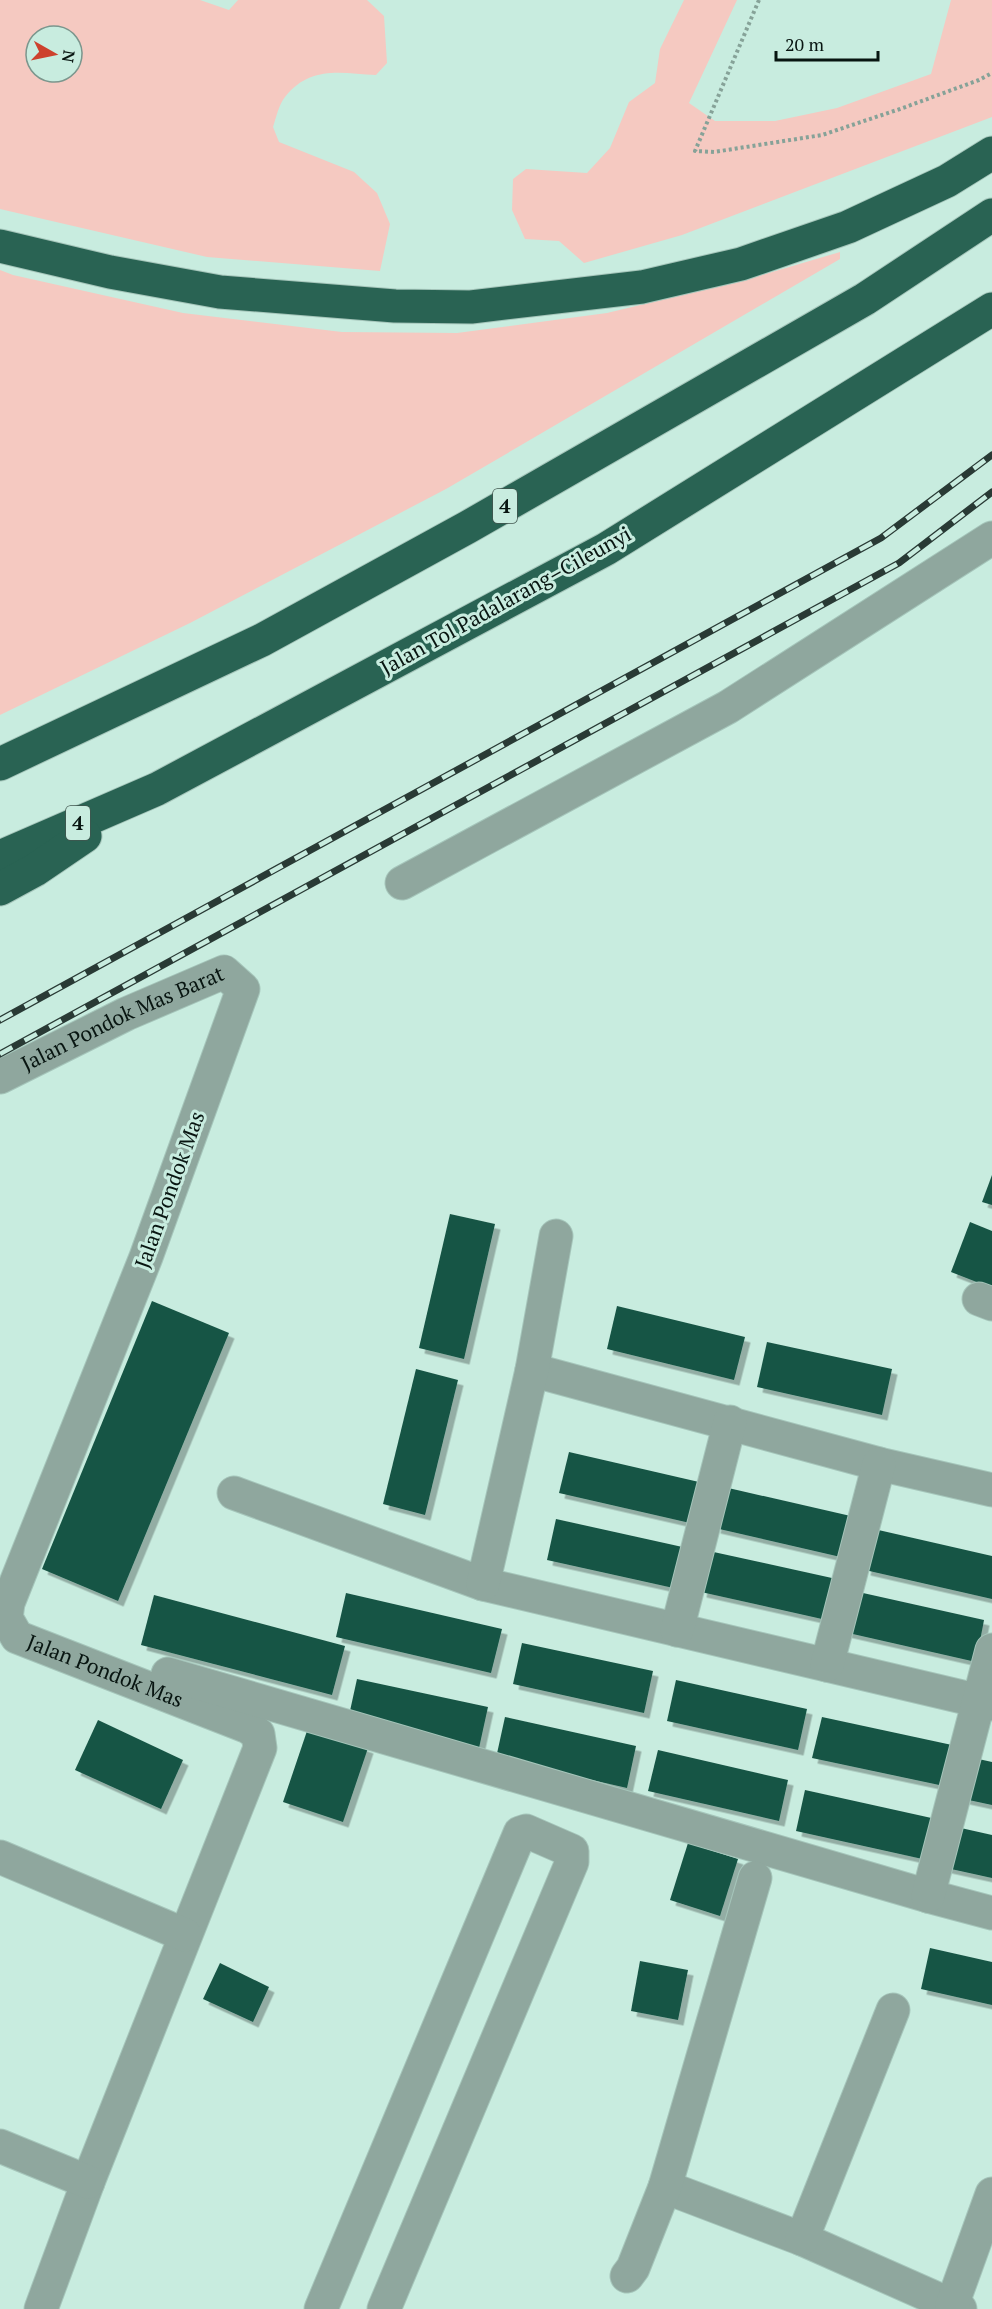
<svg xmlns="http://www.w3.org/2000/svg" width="992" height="2309" font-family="'PT Serif',serif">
  <defs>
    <filter id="shadow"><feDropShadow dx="5.5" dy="5.5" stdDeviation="0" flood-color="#0004"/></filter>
  </defs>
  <rect width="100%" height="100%" fill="#c8ecdf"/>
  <g fill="#f5c9c1" fill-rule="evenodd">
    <path d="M 0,0 L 200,0 L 229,10 L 238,0 L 367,0 L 384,16 L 387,63 L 376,75 C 341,73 310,65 285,97 C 279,104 276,118 273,127 L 279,142 L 354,172 L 377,193 L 390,224 L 380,271 L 207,257 L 0,209 ZM 36,36 L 72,36 L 72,72 L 36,72 Z"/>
    <path d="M 684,0 L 737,0 L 689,103 L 715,121 L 775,121 L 837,108 L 931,74 L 951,0 L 992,0 L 992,117 L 682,235 L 584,263 L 559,241 L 525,239 L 512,210 L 513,179 L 526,169 L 587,173 L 610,148 L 629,102 L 655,83 L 660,49 Z"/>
    <path d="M 840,252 L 840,259 L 446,489 L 190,623 L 0,715 L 0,270 L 13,275 L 183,313 L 342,332 L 457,333 L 607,313 L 752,278 Z"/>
  </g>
  <g fill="#185445" filter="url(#shadow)">
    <path d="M 992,1175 L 992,1205 L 982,1202 Z"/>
    <path d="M 450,1214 L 495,1224 L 464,1359 L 419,1348 Z"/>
    <path d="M 970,1222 L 992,1231 L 992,1288 L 951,1272 Z"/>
    <path d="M 152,1301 L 229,1333 L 118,1601 L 42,1569 Z"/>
    <path d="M 617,1306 L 745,1337 L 734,1380 L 607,1349 Z"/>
    <path d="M 767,1342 L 892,1369 L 882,1415 L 757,1387 Z"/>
    <path d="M 416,1369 L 458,1380 L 425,1515 L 383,1504 Z"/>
    <path d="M 569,1452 L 699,1482 L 690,1523 L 559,1493 Z"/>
    <path d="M 724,1487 L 855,1517 L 845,1558 L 715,1528 Z"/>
    <path d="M 556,1519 L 687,1548 L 678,1589 L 547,1560 Z"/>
    <path d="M 874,1529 L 992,1556 L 992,1599 L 865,1570 Z"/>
    <path d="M 709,1551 L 841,1580 L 831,1621 L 701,1592 Z"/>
    <path d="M 854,1591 L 984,1620 L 976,1662 L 844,1632 Z"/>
    <path d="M 346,1593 L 502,1629 L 491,1673 L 336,1637 Z"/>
    <path d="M 154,1595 L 345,1646 L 332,1695 L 141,1645 Z"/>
    <path d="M 522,1643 L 653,1671 L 644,1713 L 513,1684 Z"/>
    <path d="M 357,1679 L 488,1707 L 479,1748 L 348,1720 Z"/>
    <path d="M 676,1680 L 807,1709 L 798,1750 L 667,1721 Z"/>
    <path d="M 505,1717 L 636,1746 L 627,1788 L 496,1758 Z"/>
    <path d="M 822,1717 L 952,1745 L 944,1786 L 812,1758 Z"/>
    <path d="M 98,1720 L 183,1760 L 161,1809 L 75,1770 Z"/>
    <path d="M 308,1728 L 368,1748 L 343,1822 L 283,1802 Z"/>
    <path d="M 658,1750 L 788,1780 L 779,1821 L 648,1791 Z"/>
    <path d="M 974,1758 L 992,1762 L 992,1805 L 964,1799 Z"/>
    <path d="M 805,1790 L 936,1819 L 927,1860 L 796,1831 Z"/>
    <path d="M 952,1826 L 992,1835 L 992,1878 L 942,1867 Z"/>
    <path d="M 688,1843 L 738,1859 L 720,1916 L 670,1900 Z"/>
    <path d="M 930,1948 L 992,1962 L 992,2005 L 921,1989 Z"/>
    <path d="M 640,1961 L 688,1970 L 678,2020 L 631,2011 Z"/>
    <path d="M 220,1963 L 269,1987 L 253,2022 L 203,1999 Z"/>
  </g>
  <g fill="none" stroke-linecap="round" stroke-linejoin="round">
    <g stroke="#a5c5ba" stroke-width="35">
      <g id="minor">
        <path d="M 402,883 L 728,707 L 992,538"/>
        <path id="s1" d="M 0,1077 L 126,1014 L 224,972 L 243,989 L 146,1257 L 8,1603 L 6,1618 L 17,1637 L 248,1727 L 258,1734 L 260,1748 L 88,2182 L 41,2309"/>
        <path d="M 979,1299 L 992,1304"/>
        <path d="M 532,1370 L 879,1464 L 992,1490"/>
        <path d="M 234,1493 L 483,1584 L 992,1704"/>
        <path d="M 483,1584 L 532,1370 L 556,1236"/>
        <path d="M 677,1630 L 730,1422"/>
        <path d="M 827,1665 L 879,1464"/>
        <path d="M 168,1674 L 928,1896 L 992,1913"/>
        <path d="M 0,1857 L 185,1935"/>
        <path d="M 928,1896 L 992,1650"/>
        <path d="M 0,2146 L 88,2182"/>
        <path d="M 665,2187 L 802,2239 L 960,2309"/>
        <path d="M 802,2239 L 893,2010"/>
        <path d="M 627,2276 L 633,2268 L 665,2187 L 755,1878"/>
        <path d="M 952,2305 L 992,2194"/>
        <path d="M 321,2309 L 520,1833 L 526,1831 L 572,1851 L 572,1862 L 384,2309"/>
      </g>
    </g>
    <g stroke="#a5c5ba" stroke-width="35">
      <g id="highway">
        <path d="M 0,246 L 110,272 L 220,292 L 395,306 L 471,307 L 642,287 L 741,264 L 848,227 L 947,181 L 992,153"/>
        <path d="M 0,764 L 262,640 L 468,527 L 865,299 L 992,215"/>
        <path d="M 0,857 L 157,789 L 606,549 L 992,309"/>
        <path d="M 0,889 L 35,870 L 85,836"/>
      </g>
    </g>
    <path stroke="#86a298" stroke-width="4" stroke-dasharray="3 3" stroke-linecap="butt" d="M 759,0 L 695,151 L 714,152 L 822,135 L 900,109 L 979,80 L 992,73"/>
    <use href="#minor" stroke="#8fa79e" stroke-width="33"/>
    <use href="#highway" stroke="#296353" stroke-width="33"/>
    <g stroke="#293a35" stroke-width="7">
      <g id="rail">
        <path d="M 0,1020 L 881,538 L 992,455"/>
        <path d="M 0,1054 L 899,563 L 992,492"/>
      </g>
    </g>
    <use href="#rail" stroke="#c8ecdf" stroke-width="4.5" stroke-dasharray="14" stroke-linecap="butt"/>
  </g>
  <g text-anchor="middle" stroke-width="6" stroke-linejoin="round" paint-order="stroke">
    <g fill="#c8ecdf" stroke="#42564f" stroke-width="1.5">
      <rect x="493" y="489" width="24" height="34" rx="4.5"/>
      <rect x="66" y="806" width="24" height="34" rx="4.5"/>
    </g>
    <g font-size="20" font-weight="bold" fill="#081511">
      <text x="505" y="513">4</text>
      <text x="78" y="830">4</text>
    </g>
    <g font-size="21" fill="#081511" stroke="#c8ecdf">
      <text transform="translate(506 601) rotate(-29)" y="7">Jalan Tol Padalarang–Cileunyi</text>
      <text dy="7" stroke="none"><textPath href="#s1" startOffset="136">Jalan Pondok Mas Barat</textPath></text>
      <text transform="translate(170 1190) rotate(-70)" y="7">Jalan Pondok Mas</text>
      <text dy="7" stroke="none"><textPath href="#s1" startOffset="1062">Jalan Pondok Mas</textPath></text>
    </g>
  </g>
  <g transform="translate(54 54) rotate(99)"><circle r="28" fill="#c8ecdf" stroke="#7b968d" stroke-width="1.5"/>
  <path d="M0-4.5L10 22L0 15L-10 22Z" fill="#cd412d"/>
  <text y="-9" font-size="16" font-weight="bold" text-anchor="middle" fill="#081511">N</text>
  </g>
  <path d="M776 51v9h102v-9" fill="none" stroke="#081511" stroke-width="3"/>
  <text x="785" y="51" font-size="18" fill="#081511" stroke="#c8ecdf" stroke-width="4.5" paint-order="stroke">20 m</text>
</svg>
